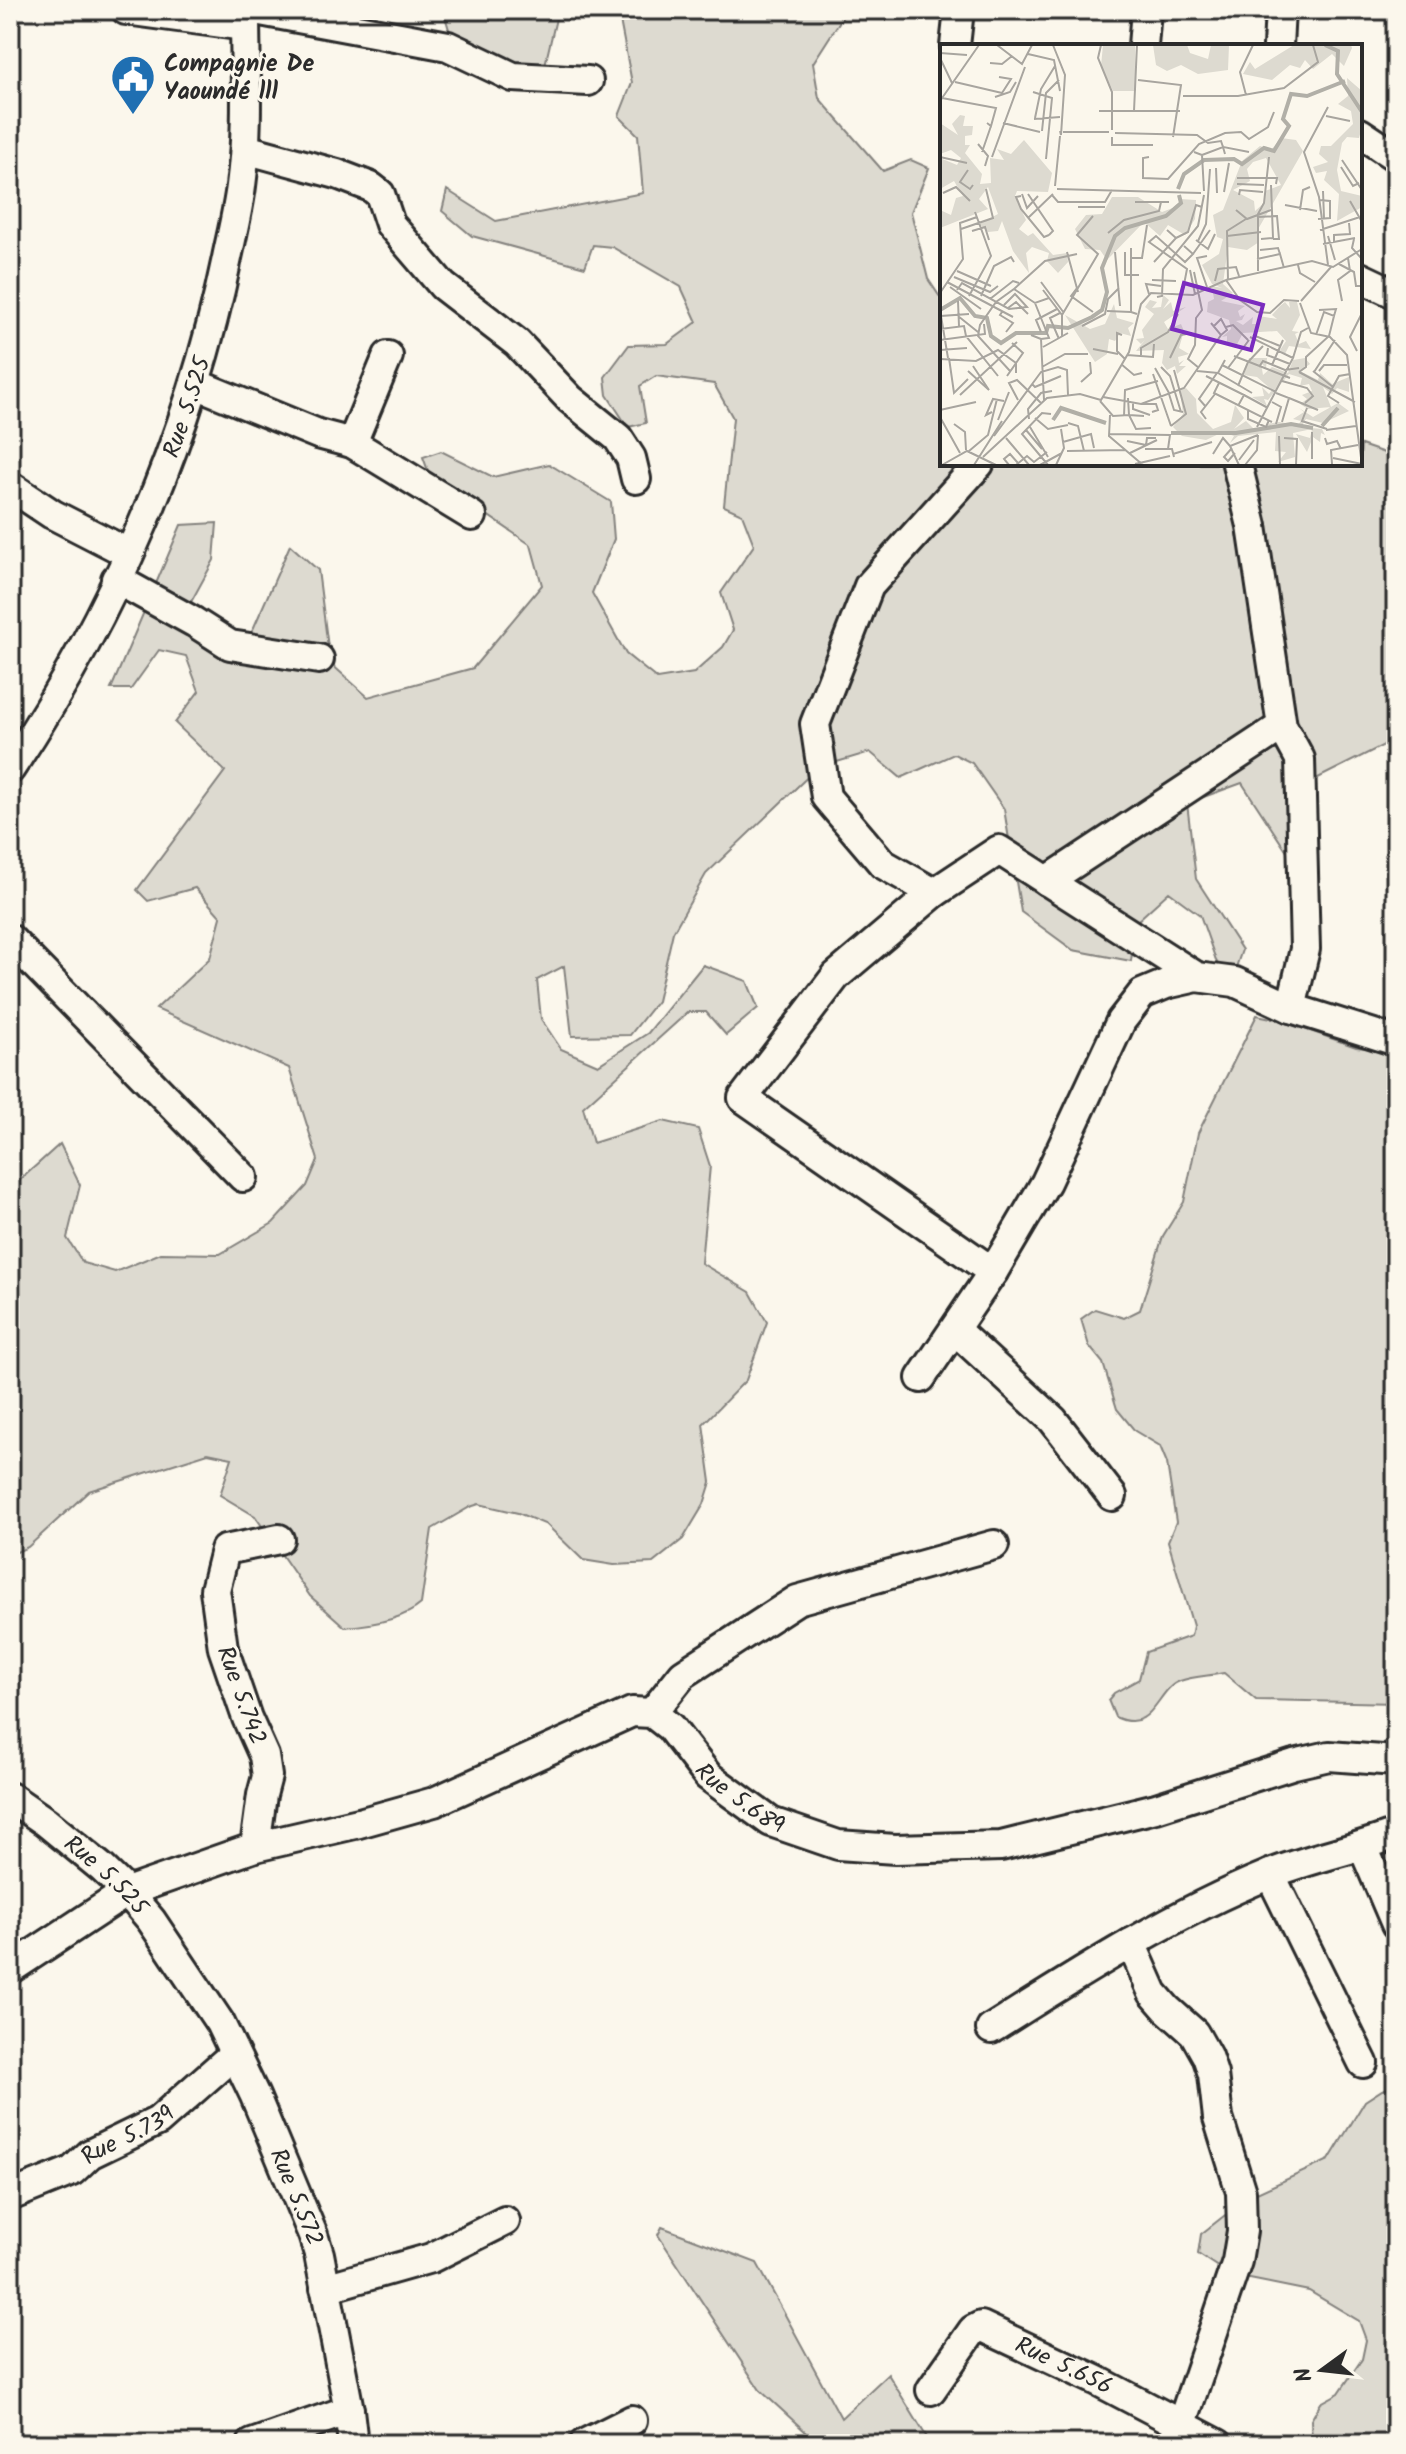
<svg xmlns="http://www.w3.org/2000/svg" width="1406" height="2454" font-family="Kalam,sans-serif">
  <rect width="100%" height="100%" fill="#fbf7ec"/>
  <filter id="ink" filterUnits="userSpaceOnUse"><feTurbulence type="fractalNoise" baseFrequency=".0125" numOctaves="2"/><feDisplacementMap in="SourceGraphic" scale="16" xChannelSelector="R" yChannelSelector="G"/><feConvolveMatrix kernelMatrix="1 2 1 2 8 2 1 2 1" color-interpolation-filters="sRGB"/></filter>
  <g filter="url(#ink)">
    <g fill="#dddad0" stroke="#84827e" stroke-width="2">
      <path d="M 443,10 L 558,10 L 545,65 L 506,67 L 452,39 Z"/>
      <path d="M 618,10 L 847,10 L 813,63 L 819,98 L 883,171 L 911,160 L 929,168 L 911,212 L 928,279 L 942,300 L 942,464 L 1360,464 L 1361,445 L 1396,457 L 1396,727 L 1386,744 L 1316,779 L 1289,855 L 1242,783 L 1187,803 L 1196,879 L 1242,950 L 1234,973 L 1217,963 L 1200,915 L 1169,892 L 1136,922 L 1131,961 L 1073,950 L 1021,912 L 1004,809 L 972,763 L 954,754 L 901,778 L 870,752 L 817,768 L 706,874 L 673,932 L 657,1001 L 630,1035 L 572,1036 L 564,966 L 537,980 L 541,1019 L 561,1049 L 598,1065 L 648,1033 L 703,965 L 747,981 L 758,1008 L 726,1035 L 706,1012 L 688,1012 L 583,1107 L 593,1143 L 663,1121 L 698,1129 L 710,1166 L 701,1263 L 750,1292 L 767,1322 L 746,1380 L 703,1424 L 711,1482 L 704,1504 L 683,1539 L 653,1563 L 614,1565 L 583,1560 L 547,1525 L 518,1513 L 479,1504 L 470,1507 L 432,1529 L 421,1604 C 403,1620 369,1625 345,1627 L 310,1596 L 255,1516 L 220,1495 L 232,1458 L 208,1453 L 89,1491 L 28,1547 L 10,1555 L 10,1189 L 60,1144 L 80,1185 L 67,1238 L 83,1263 L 115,1272 L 161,1253 L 220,1254 L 273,1223 L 307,1186 L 318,1160 L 289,1068 L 156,1009 L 210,958 L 221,917 L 195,888 L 148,901 L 137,890 L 225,771 L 175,723 L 199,691 L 186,656 L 159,650 L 131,689 L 111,689 L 181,525 L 217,523 L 214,560 L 191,602 L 212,644 L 247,643 L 290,545 L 318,570 L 330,663 L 368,697 L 473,668 L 542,585 L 531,545 L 430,476 L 423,457 L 441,451 L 493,477 L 549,464 L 611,502 L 614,539 L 592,593 L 626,654 L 657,679 L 694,673 L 723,647 L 733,630 L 721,593 L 754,545 L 742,514 L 724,506 L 733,418 L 714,384 L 656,376 L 640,386 L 646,423 L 628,427 L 607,395 L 605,377 L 629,345 L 667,344 L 697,322 L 681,287 L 612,247 L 593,245 L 585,267 L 472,236 L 442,211 L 447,190 L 496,221 L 643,193 L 638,135 L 619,116 L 632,83 Z"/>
      <path d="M 1257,1015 L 1276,1019 L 1356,1047 L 1396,1051 L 1396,1703 L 1256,1700 L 1224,1673 C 1210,1676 1194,1676 1180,1681 C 1156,1689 1154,1735 1115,1717 L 1108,1700 L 1114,1693 L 1139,1679 L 1146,1652 L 1191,1636 L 1193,1626 L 1168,1541 L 1176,1522 L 1167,1463 L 1160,1446 L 1135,1431 L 1117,1409 L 1103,1363 L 1089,1346 L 1081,1319 L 1095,1309 L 1124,1318 L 1140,1310 L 1163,1236 L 1184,1202 L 1198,1133 Z"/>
      <path d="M 1396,2086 L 1396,2444 L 1312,2444 L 1311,2420 L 1321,2403 L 1339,2393 L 1362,2359 L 1366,2340 L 1359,2321 L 1309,2291 L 1230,2275 L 1198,2254 L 1201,2234 L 1248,2197 L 1329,2160 L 1365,2101 L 1382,2090 Z"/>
      <path d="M 662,2227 L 757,2263 L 841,2418 L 888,2374 L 931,2444 L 819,2444 L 760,2390 L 658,2235 Z"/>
    </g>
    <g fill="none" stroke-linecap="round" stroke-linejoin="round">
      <g stroke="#2b2b2b" stroke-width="34">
        <g id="minor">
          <path d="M 126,10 L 245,26"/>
          <path d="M 255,10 L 448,46 L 513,77 L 588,81"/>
          <path d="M 955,46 L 959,10"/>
          <path d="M 1143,46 L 1146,10"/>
          <path d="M 1278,46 L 1280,10"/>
          <path d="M 1360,133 L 1396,157"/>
          <path d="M 245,149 L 337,174 L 371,187 L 380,194 L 390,224 L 443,286 L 517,343 L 570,399 L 618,438 L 631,458 L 636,479"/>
          <path d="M 1360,277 L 1396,294"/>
          <path d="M 196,384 L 318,434 L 352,443 L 472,516"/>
          <path d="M 352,443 L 388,356"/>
          <path d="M 1237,464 L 1252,526 L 1282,726 L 1300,759 L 1305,949 L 1291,1008"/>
          <path d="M 10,486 L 52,514 L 128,553"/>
          <path d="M 116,579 L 194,622 L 230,645 L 319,659"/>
          <path id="s1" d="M 10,769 C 112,616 190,438 227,258 C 232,234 238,210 241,186 C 249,127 245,69 245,10"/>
          <path d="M 1047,881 L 1282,726"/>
          <path d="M 934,893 L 883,864 L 826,797 L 815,724 L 869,586 L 979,464"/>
          <path d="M 10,939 L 243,1177"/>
          <path d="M 993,1272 L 743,1098 L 836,976 L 934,893 L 999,850 L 1197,977"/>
          <path d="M 955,1330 L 1053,1420 L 1112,1496"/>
          <path d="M 921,1378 L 993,1272 L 1046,1182 L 1121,1021 L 1142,994 L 1166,984 L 1197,977 L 1235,982 L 1291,1008 L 1396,1041"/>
          <path d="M 652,1713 L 683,1674 L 797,1600 L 994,1545"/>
          <path id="s2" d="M 10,1797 L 46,1822 L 102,1868 L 127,1892 L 151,1920 L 220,2023 L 255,2096 L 313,2235 L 319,2254 L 349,2410 L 353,2444"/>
          <path d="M 255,1847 L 262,1795 L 267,1776 L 264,1756 L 247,1718 L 223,1648 L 215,1590 L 225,1550 L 279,1539"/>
          <path d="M 1363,1847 L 1396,1924"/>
          <path d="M 1270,1874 L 1363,2063"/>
          <path d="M 1131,1943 L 1153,1993 L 1167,2009 L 1194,2033 L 1207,2056 L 1213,2074 L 1218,2118 L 1241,2192 L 1242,2231 L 1237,2261 L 1181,2426"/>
          <path id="s3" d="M 10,1969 L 127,1892 L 255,1847 L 359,1823 L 434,1802 L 632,1712 L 652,1713 L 670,1727 L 708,1776 L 771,1822 L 838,1845 L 895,1849 L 1001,1846 L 1156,1808 L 1294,1764 L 1329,1756 L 1396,1761"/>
          <path d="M 991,2029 C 1080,1973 1170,1915 1268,1875 C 1309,1858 1354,1850 1396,1834"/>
          <path id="s4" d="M 10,2196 L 72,2171 L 90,2154 L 158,2121 L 234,2054"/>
          <path d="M 325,2288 L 431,2258 L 505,2221"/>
          <path id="s5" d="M 931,2390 L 973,2330 L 981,2326 L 1096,2380 L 1218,2444"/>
          <path d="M 252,2444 L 349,2410"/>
          <path d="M 584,2444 L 632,2420"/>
        </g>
      </g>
      <use href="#minor" stroke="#fbf7ec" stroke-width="28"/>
    </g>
  </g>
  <defs>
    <g id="civic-pin" transform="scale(2.3)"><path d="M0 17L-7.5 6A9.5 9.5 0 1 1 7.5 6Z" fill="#1f6fb2" stroke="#fbf7ec"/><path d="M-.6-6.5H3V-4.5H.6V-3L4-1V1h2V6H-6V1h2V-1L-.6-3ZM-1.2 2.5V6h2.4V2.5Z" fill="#fff"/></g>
  </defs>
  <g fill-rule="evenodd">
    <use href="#civic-pin" x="133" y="77"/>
  </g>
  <g text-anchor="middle" stroke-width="6" stroke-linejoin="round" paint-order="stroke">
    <g font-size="24" font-weight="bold" fill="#2b2b2b" stroke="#fbf7ec" text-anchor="start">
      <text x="164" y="71">Compagnie De<tspan x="164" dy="28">Yaoundé lll</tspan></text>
    </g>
    <g font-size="24" fill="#2b2b2b" stroke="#fbf7ec">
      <text dy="8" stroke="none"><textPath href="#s1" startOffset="404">Rue 5.525</textPath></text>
      <text transform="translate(242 1695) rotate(70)" y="8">Rue 5.742</text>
      <text dy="8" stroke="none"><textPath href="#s3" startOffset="822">Rue 5.689</textPath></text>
      <text dy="8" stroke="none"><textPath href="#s2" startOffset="124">Rue 5.525</textPath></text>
      <text dy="8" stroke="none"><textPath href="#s4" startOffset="134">Rue 5.739</textPath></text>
      <text dy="8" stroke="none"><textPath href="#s2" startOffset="502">Rue 5.572</textPath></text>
      <text dy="8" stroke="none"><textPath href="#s5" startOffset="174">Rue 5.656</textPath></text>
    </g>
  </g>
  <g transform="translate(940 44)">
    <rect width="422" height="422" fill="#fbf7ec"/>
    <path d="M 163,1 L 195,1 L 196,47 L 173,47 L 161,22 ZM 213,1 L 247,1 L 250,9 L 268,15 L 271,1 L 289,1 L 288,26 L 258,30 L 241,21 L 227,27 L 216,21 ZM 354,1 L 411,1 L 412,4 L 404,22 L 392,10 L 373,25 L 365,16 L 360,24 L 350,21 L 332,36 L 303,30 L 310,18 L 315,25 ZM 407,34 L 422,47 L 422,83 L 419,94 L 407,93 L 402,99 L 397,126 L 401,147 L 422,152 L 422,163 L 397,177 L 399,150 L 384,136 L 387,127 L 376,129 L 373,123 L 388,118 L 379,110 L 381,102 L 391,102 L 413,80 L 411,67 L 398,60 L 408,52 ZM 20,71 L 25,72 L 23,82 L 33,82 L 32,91 L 25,92 L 25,101 L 30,101 L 25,109 L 42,130 L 40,140 L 51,139 L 50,114 L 64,116 L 57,105 L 71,110 L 84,96 L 112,129 L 108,148 L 77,147 L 75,152 L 86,176 L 79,185 L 88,192 L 93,189 L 113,211 L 127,209 L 128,218 L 118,229 L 107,217 L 109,209 L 92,203 L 86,209 L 89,229 L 73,207 L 62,177 L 58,187 L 48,188 L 39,180 L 58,170 L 48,143 L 39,155 L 48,165 L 0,184 L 0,166 L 11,171 L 16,154 L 23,152 L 14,137 L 0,145 L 0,114 L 17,121 L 21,114 L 11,106 L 0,110 L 0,79 L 18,91 L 12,80 ZM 341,94 L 356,96 L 363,107 L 317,187 L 319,198 L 307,206 L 288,203 L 283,240 L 293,249 L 281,257 L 305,262 L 298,267 L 300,273 L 305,270 L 302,276 L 296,277 L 303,281 L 313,273 L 312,280 L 318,280 L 319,272 L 337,275 L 332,271 L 340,262 L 345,258 L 350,264 L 349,258 L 357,258 L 360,271 L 352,287 L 359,288 L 355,290 L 359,300 L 366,297 L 371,305 L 349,302 L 345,310 L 340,306 L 346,297 L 337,287 L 303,289 L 295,304 L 287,299 L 287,292 L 282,293 L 291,285 L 289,276 L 267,268 L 268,258 L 274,255 L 272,242 L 282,244 L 272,240 L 262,221 L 279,210 L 283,195 L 277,193 L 273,171 L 283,166 L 302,117 L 320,102 L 331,106 ZM 326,114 L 341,141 L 325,147 L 325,158 L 315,167 L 314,157 L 293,146 L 310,137 L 307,125 L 313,118 ZM 172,153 L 198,153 L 222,168 L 238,162 L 240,155 L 256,156 L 255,175 L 245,191 L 228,181 L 220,192 L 204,178 L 167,216 L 160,206 L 145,205 L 135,185 L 146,171 L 162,170 ZM 223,251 L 229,256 L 223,265 L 231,258 L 233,267 L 246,263 L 224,278 L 228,285 L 241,280 L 244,287 L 239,304 L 249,310 L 238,313 L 239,319 L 244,316 L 239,322 L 246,322 L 237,330 L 235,322 L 227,326 L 222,319 L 224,306 L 196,307 L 205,296 L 201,300 L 196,295 L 204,294 L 202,286 L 214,270 L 205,263 L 210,256 L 217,258 L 212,264 L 221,263 ZM 174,260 L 177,274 L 194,279 L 188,284 L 191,292 L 180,289 L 175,297 L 169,295 L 167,310 L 155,318 L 125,271 L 150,285 L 165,280 ZM 309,314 L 327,314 L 326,324 L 321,319 L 323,331 L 332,323 L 348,329 L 353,316 L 365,314 L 370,320 L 360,327 L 378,336 L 380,329 L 392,340 L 409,333 L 409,348 L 397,344 L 392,350 L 383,343 L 391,363 L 368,365 L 360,360 L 367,355 L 362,351 L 372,347 L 369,340 L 360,342 L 362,334 L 349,330 L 328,356 L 324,355 L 327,362 L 312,353 L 324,352 L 322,343 L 329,350 L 332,346 L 317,333 L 304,331 ZM 246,344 L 256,355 L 257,369 L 273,385 L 291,378 L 295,361 L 304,374 L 294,385 L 306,377 L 314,385 L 328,386 L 326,380 L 339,378 L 358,381 L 361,377 L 353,375 L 364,368 L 359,364 L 373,373 L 398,359 L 409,367 L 383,379 L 366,375 L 361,383 L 382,385 L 385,391 L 381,389 L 380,398 L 373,393 L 367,408 L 356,390 L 370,394 L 372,385 L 353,389 L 355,413 L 338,418 L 346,408 L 335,407 L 336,388 L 298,392 L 290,399 L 294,392 L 283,388 L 266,396 L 242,392 L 233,383 L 243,370 L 240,346 Z" fill="#dddad0" fill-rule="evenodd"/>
    <path fill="none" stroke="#b1afa7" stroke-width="4" d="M 385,1 L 398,7 L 397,30 L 422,68M 238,145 L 244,130 L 264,116 L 294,115 L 302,120 L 324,104 L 334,107 L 349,82 L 343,75 L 351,50 L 367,52 L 405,37M 0,266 L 20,254 L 35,272 L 47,274 L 51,292 L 61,299 L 76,289 L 106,289 L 108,282 L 128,284 L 152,273 L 162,266 L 167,248 L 162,224 L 175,192 L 185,184 L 226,172 L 241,159 L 239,151M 113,376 L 121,364 L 166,379M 382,382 L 398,364M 231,389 L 296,389 L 351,380 L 373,384"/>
    <path fill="none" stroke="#a8a59f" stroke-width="2" d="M 57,1 L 82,20 L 92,1M 113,1 L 125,31 L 121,91 L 120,87M 161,1 L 158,14 L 172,48 L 172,86M 0,9 L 27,11M 88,10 L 114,16 L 120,47M 1,16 L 12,39M 50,19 L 62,20 L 72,12M 59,33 L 71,35 L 62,49M 198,36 L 241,41 L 233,93M 15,38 L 62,49M 93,48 L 112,54 L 106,115M 306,51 L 300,28 L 313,1M 243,52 L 298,52 L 344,44 L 378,18 L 373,1M 55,53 L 70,48 L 76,38M 2,54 L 56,64 L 51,82 L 47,79M 0,57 L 39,1M 159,67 L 240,67M 194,67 L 197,1M 386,72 L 410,77M 95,74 L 101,45 L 115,22M 94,75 L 120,73M 63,79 L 100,88M 102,87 L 106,49 L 119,36M 123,88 L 169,88M 175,89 L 257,91 L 268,99 L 281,97 L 283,103 L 309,108M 172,93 L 172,101 L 213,101M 38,100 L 48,112 L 45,122M 42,108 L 51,82M 254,108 L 262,111 L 264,147M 262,111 L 283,103 L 285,110M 0,113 L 27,119M 52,113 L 85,23M 209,113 L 203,114 L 203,134 L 228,135 L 259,100 L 285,89 L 301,88 L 309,95 L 328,83 L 334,68M 402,116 L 422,146M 401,123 L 413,142 L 419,139M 276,124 L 277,149M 28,126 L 20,138 L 30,145 L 33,141M 297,134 L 337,134 L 336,140M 297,140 L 324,141M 115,142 L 120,92M 117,145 L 261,149M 383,147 L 384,174M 284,148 L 289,119M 3,149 L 16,143 L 30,157M 82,150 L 87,164 L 98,152M 88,150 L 113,187 L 109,191M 112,151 L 118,158 L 165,158 L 172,146M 299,151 L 300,146 L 323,148M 81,152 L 76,153 L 81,165 L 104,193 L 109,191M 410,157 L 422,178M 195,158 L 229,158M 345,161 L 377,167M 138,163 L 165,163M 296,166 L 307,175 L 331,166M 360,166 L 363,146 L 370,143M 318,173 L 337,172 L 339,195 L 333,195M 88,174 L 113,150M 378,175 L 390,174 L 390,157 L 379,156M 21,185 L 53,174 L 46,145M 380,186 L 420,173M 32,187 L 45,183 L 49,196M 168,189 L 184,176 L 219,167 L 221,158M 287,192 L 321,188M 388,192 L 395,216M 236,194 L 248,188 L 256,161 L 262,163M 321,195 L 333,194 L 331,141M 414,195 L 412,204 L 422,215M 256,196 L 268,205 L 275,190M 258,197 L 266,180 L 270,125M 394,198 L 394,191 L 410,190 L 409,179M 383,200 L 415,194M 191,204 L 191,268 L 197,270M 320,206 L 338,204 L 340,210M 127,208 L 138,248M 175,208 L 180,262M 185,208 L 185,231 L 199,231M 253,210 L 270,186M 267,212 L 257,214 L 267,243M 191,214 L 202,214 L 207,181M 317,215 L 340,210 L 344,224M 214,218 L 236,194 L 227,186M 399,220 L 414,228 L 416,242 L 422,242M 358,221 L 360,229 L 375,238M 388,221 L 379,153 L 364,108 L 388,63M 250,226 L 255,250M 17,227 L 51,242M 318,227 L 318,170 L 324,159 L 329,113M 254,228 L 262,266 L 256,274 L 255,301 L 248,315 L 259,324M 14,233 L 50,248 L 58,242M 212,236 L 236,237M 286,236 L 372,217 L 393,223 L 422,205M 288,236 L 287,187 L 306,175M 275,237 L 278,225 L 296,223 L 299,232M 7,238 L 73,273M 101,238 L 124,269M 10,243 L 41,265M 137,244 L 131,252 L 153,268M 74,245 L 105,217 L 137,210M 17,246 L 22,239 L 69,265 L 87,263 L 75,250 L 64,261M 103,246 L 122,271 L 122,293M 0,249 L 23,215 L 20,179 L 37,173M 209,250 L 206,240 L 221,242M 242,251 L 247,225 L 209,198 L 216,192 L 245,218 L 253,210 L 244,202M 29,252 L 51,212 L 35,168M 41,252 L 54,222 L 71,213 L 74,218M 217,253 L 222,252 L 223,225 L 258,182 L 264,151M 50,255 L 73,237 L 79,239M 18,257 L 19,282M 361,257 L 391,223M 402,257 L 398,236 L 410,227 L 408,214M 95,259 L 109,294 L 101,295M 360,259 L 371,289 L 390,293 L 407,311 L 422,421M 68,264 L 76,258 L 88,270M 167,267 L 191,268M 62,268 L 60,271 L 73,279 L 66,288M 122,271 L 158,210 L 137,191 L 153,172M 18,272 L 38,288M 142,282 L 165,270 L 168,255 L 179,244M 274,282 L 281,275 L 287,286 L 281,291M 286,283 L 293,281 L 308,296M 0,285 L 24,282 L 26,292 L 58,332M 101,288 L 96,276 L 117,265M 91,291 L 101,295 L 104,356M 182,291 L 177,289 L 177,307 L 185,315M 313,291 L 340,302M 376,291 L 384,268 L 394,272 L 396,265 L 379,266M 310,293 L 353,314 L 317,383M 119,295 L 110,274 L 120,269M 0,296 L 45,290 L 44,280M 103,303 L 128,289M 328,304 L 327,311 L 350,320M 153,305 L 178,310M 0,306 L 27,304M 417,307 L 410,293 L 422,269M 187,311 L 213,313 L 214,300M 201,311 L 201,304 L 228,288 L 238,270M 294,312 L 350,334M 8,314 L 1,272 L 29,270M 9,314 L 14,349 L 28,335M 230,314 L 241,291 L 252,289M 353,314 L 361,288 L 368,284M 0,315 L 36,317 L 58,306 L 76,319 L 76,329M 181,320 L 194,331 L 202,329M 282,321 L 336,348M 332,321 L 343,296M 102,323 L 125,310 L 148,310M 221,323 L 230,332 L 241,368M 319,323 L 323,317 L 345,326 L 359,324M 215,324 L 229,349M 288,324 L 309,296M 28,327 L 49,346 L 33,322M 70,327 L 38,292 L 40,281 L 56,258 L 74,245 L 95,259 L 109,254M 257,327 L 278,329 L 285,316M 373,327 L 393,343M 379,327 L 384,321 L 407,321M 359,328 L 366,323 L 366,313 L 389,292 L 394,272M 359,328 L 415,358M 374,328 L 395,296M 278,329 L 312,349M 213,330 L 231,382M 67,332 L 83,309 L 72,299M 266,332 L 304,351 L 298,362M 342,337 L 367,344 L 373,352 L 365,359M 141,338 L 151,329 L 150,318M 279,339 L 274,349 L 332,378M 92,340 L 95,343 L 121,332M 298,342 L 308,318 L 323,302M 336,349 L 349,354 L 342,378M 229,350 L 234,366 L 243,368M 20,351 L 77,298M 304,351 L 328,364M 163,353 L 201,360 L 244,344 L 281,291 L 271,279M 188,354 L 189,371 L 204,372M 349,354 L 378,366M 78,356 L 69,339 L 77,336 L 101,359M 160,357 L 173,372 L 189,371 L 196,385 L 211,384M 193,358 L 193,365 L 210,371M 332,358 L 341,363 L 336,380M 399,359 L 388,352 L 399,332 L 410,330M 201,360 L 216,360 L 218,366 L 212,368M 266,363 L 259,355 L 277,329M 367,364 L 362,377 L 387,385M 0,366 L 36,358M 308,366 L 308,375 L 326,383 L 329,376M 52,368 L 46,371 L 53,355 L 64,357M 170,371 L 169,392 L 203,421M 184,372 L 185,346 L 218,337M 0,373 L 20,409M 95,374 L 108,385 L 128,381M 89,375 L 88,365 L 101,349 L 112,347M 266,375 L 261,368 L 275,350M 58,376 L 69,348M 128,379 L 138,382 L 144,407M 14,380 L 25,388 L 26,406M 231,382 L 246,370 L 234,326M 90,383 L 108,413M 86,386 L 102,405M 386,386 L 416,382M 372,388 L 372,415M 169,390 L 230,391 L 228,405M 54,392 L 101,328 L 118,323 L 127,326 L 128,351M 339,392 L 340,421M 66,394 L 89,421M 344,394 L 357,395 L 356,421M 385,394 L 387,400 L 397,397 L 401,405M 187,397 L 206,401 L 207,394 L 216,394M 123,398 L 151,390 L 154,404M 292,404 L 284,413 L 288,417 L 295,409M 205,405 L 232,405 L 234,413M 29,407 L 48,391 L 57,355M 127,407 L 185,406M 190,409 L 217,396M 233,410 L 272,398M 273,410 L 283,394 L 290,402M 43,413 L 107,354 L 140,350 L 161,356 L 189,308 L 201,260 L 211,249 L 253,251 L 286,236 L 300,256 L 317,268 L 330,269 L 344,256 L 359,257M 393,414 L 422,420M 299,416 L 314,396M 195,420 L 230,412M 392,420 L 391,406 L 418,401M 2,421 L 27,407 L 56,421M 34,421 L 62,377M 69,421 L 64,415 L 70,410 L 78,419M 76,421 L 87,412 L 94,418 L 107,408M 100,421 L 122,409M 108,421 L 82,390 L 102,369 L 111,370M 116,421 L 124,404 L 121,385M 299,421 L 290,402 L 318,391M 305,421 L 317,406 L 318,391"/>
    <path fill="#7b2cbf" fill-opacity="0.15" stroke="#7b2cbf" stroke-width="4" d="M 244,239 L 323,261 L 311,306 L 232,285 Z"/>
    <rect width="422" height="422" fill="none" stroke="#2b2b2b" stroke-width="4"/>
  </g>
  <rect width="1406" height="2454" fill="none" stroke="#fbf7ec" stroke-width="40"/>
  <rect x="20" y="20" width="1366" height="2414" fill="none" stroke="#2b2b2b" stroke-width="3" filter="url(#ink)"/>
  <g transform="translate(1322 2370) rotate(255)" stroke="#fbf7ec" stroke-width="6" paint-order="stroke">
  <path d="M0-6L14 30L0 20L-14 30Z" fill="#2b2b2b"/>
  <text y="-12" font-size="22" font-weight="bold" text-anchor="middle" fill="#2b2b2b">N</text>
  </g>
</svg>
